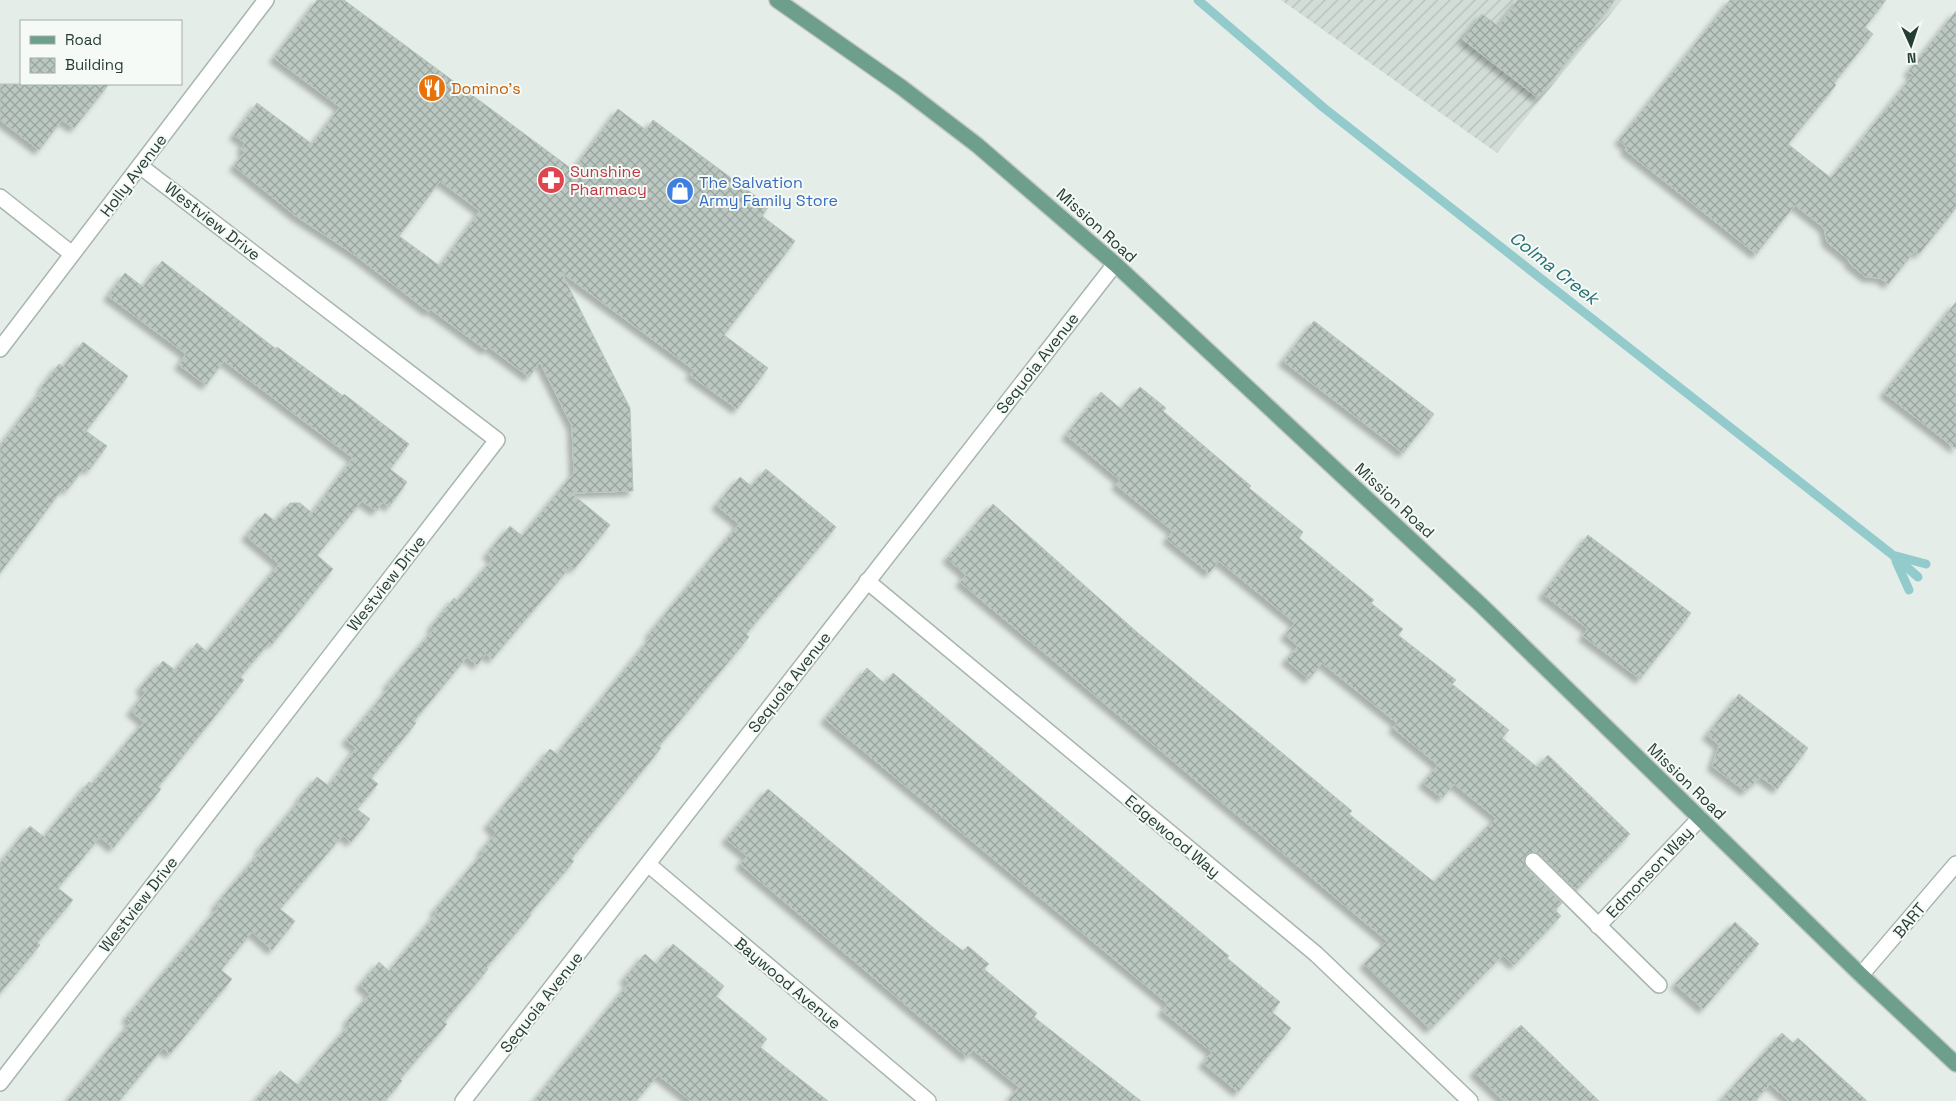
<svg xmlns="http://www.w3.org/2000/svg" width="1956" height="1101" font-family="'Space Grotesk',sans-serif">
  <defs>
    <pattern id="industrial-furrows" width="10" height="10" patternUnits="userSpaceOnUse" patternTransform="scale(1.25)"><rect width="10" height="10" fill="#d3ddd7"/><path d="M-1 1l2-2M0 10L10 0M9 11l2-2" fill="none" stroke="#b5bfb9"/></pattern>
    <pattern id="building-cross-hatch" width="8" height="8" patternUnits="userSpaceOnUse" patternTransform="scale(1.25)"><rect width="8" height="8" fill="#bbc7c1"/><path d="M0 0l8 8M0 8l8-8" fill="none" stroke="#98a39e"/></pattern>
    <filter id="shadow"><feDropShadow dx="-4.5" dy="4.5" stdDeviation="2.5" flood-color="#0004"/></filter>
  </defs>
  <rect width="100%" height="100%" fill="#e5ede8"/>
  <path fill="url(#industrial-furrows)" d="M 1281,0 L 1622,0 L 1497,153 Z"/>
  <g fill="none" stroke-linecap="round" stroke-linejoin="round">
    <g stroke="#93cacc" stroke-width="9">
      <path d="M 1198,0 L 1324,108 L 1894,556 L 1918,577"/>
      <path d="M 1896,556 L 1926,564"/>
      <path d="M 1896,561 L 1909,590"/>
    </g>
  </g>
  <g fill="url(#building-cross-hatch)" stroke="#b8c6bf" fill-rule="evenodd" filter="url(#shadow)">
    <path d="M 317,0 L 344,0 L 573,170 L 618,109 L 646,130 L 653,120 L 769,206 L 762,216 L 795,241 L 724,335 L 768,368 L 737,409 L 690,375 L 694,370 L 561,272 L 630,408 L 633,491 L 571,493 L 610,525 L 574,569 L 571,566 L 492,659 L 486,654 L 477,665 L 467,657 L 414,721 L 416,723 L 371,778 L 378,784 L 357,809 L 370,819 L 351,842 L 343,835 L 280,909 L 295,921 L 272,950 L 252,932 L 221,970 L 232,979 L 170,1054 L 163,1048 L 119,1101 L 67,1101 L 131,1022 L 126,1018 L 218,908 L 215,906 L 261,851 L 259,849 L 300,800 L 299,799 L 317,777 L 329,786 L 356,748 L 346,740 L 390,687 L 387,685 L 434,629 L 431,627 L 454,598 L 457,601 L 493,559 L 487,554 L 510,526 L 522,536 L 574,473 L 572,426 L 540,362 L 529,377 L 489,347 L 486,350 L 430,309 L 429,312 L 355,255 L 296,216 L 234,166 L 245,152 L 241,149 L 245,143 L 234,135 L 257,103 L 312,144 L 340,107 L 274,58 ZM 440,181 L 480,211 L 440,266 L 399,236 Z"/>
    <path d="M 1518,0 L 1615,0 L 1538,98 L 1462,39 L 1482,14 L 1498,26 Z"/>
    <path d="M 1730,0 L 1886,0 L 1865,27 L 1873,34 L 1834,83 L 1836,85 L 1788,144 L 1831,178 L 1913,75 L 1908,72 L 1956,11 L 1956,208 L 1919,254 L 1915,251 L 1888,284 L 1880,278 L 1866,277 L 1850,264 L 1849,260 L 1827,242 L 1824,228 L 1795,205 L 1756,254 L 1625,150 L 1627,147 L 1619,140 Z"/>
    <path d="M 0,84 L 109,84 L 74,128 L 62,120 L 39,150 L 0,120 Z"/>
    <path d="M 162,261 L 276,349 L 277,347 L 343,396 L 344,394 L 409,444 L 390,469 L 407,482 L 389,507 L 383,502 L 376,511 L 362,501 L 317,555 L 333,569 L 272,644 L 270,642 L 240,677 L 244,680 L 158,787 L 161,789 L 113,848 L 100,837 L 58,888 L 73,900 L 37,943 L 40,945 L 0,993 L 0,863 L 30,826 L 44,837 L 89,782 L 92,784 L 144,722 L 131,711 L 145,693 L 140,688 L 163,661 L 175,670 L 197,643 L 207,652 L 279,564 L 246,536 L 265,513 L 275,521 L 290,503 L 300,503 L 312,513 L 353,458 L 224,361 L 206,385 L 179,365 L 186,354 L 108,296 L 125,273 L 143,287 Z"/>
    <path d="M 1956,302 L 1956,449 L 1884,393 Z"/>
    <path d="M 1314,321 L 1434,414 L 1403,453 L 1283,361 Z"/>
    <path d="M 83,342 L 128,376 L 86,431 L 107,446 L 89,470 L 85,467 L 67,490 L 63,488 L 0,573 L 0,446 L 43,389 L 41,388 L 59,364 L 63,367 Z"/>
    <path d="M 1140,387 L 1166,408 L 1163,411 L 1251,486 L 1249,488 L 1303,532 L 1299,538 L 1374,600 L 1371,603 L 1403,629 L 1398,635 L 1456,680 L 1452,684 L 1509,730 L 1502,738 L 1537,767 L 1548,755 L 1630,834 L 1576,890 L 1539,854 L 1535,852 L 1527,854 L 1524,859 L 1526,867 L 1562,903 L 1555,910 L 1561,916 L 1514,965 L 1503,955 L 1430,1029 L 1364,964 L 1387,941 L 960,582 L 966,575 L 947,558 L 993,504 L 1138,633 L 1352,811 L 1349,814 L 1434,882 L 1496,818 L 1454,784 L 1442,798 L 1423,783 L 1438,765 L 1393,728 L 1397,723 L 1322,663 L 1309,679 L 1286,660 L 1298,646 L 1285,635 L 1295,623 L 1219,561 L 1209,573 L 1167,539 L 1173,531 L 1116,485 L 1120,480 L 1066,435 L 1101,392 L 1121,409 Z"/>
    <path d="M 766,469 L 836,527 L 746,634 L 749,637 L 659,746 L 661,748 L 571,859 L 574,861 L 530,913 L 531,915 L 486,968 L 488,969 L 444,1022 L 447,1024 L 400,1079 L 402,1081 L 385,1101 L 255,1101 L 280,1071 L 298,1085 L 350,1024 L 347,1021 L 370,994 L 360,985 L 379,962 L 389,971 L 437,913 L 434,911 L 483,853 L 481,851 L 496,833 L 488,825 L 550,749 L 557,754 L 652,636 L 649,634 L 739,524 L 716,505 L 740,477 L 751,486 Z"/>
    <path d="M 1588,535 L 1691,613 L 1640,679 L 1583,636 L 1588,629 L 1543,594 Z"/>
    <path d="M 867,668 L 885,684 L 893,673 L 1229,956 L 1227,958 L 1280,1002 L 1272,1012 L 1291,1028 L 1238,1092 L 1203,1063 L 1212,1052 L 1162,1011 L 1168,1004 L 825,719 Z"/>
    <path d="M 1739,694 L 1808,748 L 1777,789 L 1761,777 L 1745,791 L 1712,766 L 1719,745 L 1707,735 Z"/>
    <path d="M 768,789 L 936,930 L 963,951 L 968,946 L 989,964 L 984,969 L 1037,1013 L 1034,1017 L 1141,1101 L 1008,1101 L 1019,1087 L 973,1050 L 967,1057 L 740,864 L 747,856 L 726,839 Z"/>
    <path d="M 1735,922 L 1759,944 L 1703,1009 L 1675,984 Z"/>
    <path d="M 673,944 L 724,986 L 716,996 L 767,1039 L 760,1047 L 828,1101 L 691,1101 L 658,1075 L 636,1101 L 534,1101 L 629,983 L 624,979 L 645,954 L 656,964 Z"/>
    <path d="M 1521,1025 L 1599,1101 L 1504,1101 L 1474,1072 Z"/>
    <path d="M 1782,1033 L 1793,1043 L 1798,1038 L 1867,1101 L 1789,1101 L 1770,1084 L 1755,1101 L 1720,1101 Z"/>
  </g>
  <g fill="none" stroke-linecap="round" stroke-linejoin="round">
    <g stroke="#a8b5ae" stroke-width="18">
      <g id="minor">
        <path d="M 0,197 L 72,254"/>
        <path d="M 0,349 L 266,0"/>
        <path d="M 867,581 L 1316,954 L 1470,1101"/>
        <path d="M 1533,861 L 1659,985"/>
        <path d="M 649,865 L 928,1101"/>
        <path d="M 1598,926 L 1700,818"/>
        <path d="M 1861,975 L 1956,864"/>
        <path d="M 0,1083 L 497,440 L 140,166"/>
        <path d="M 463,1101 L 1115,264"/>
      </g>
    </g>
    <g stroke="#c2c9c6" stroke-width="18">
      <path id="major" d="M 777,0 L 901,87 L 977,145 L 1115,264 L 1481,605 L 1861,975 L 1956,1064"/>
    </g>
    <use href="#minor" stroke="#fff" stroke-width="15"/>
    <use href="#major" stroke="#6e9e8c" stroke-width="15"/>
  </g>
  <defs>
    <g id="restaurant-disc" transform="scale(1.4375)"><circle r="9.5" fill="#e8710a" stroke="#f5faf7"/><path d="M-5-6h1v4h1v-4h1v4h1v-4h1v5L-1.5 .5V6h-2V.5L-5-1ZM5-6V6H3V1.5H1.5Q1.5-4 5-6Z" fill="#fff"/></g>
    <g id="pharmacy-disc" transform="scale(1.4375)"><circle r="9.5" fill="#e0444e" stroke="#f5faf7"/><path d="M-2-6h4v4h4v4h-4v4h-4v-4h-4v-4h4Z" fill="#fff"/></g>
    <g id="shop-disc" transform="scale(1.4375)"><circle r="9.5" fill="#3f7fe0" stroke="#f5faf7"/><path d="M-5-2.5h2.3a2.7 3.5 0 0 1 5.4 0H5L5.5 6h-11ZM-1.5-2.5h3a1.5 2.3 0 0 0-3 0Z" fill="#fff"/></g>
  </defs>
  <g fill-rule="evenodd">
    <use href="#restaurant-disc" x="432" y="88"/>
    <use href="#pharmacy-disc" x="551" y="180"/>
    <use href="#shop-disc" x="680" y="191"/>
  </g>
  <g text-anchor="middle" stroke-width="4" stroke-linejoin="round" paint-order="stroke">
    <g font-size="16" fill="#c56008" stroke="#f5faf7" text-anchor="start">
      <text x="451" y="94">Domino's</text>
    </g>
    <g font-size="16" fill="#be3a42" stroke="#f5faf7" text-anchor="start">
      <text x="570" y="177">Sunshine<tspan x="570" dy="18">Pharmacy</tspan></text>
    </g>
    <g font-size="16" fill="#263d34" stroke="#f5faf7">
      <text transform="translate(133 175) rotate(-53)" y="6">Holly Avenue</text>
      <text transform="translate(213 221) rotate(38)" y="6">Westview Drive</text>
      <text transform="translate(1097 225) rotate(42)" y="6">Mission Road</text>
      <text transform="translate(1037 363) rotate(-52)" y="6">Sequoia Avenue</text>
      <text transform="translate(1395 500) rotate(43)" y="6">Mission Road</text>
      <text transform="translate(386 583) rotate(-52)" y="6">Westview Drive</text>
      <text transform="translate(789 682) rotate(-52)" y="6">Sequoia Avenue</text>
      <text transform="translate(1687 781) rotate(44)" y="6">Mission Road</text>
      <text transform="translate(1173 836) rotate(40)" y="6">Edgewood Way</text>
      <text transform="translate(1649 872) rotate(-47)" y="6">Edmonson Way</text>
      <text transform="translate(138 904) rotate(-52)" y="6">Westview Drive</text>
      <text transform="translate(1909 920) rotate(-50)" y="6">BART</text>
      <text transform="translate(788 983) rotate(40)" y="6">Baywood Avenue</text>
      <text transform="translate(541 1002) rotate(-52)" y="6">Sequoia Avenue</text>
    </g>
    <g font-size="16" fill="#366cbe" stroke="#f5faf7" text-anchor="start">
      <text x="699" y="188">The Salvation<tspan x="699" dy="18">Army Family Store</tspan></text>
    </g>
    <g font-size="18" font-style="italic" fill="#257074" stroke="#f5faf7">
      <text transform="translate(1554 268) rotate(38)" y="6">Colma Creek</text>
    </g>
  </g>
  <rect x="20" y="20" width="162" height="65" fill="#f5faf7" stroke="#a2aea9"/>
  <rect x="30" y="36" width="25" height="8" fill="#6e9e8c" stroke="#a2aea9"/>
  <text x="65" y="45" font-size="15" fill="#263d34">Road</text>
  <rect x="30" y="58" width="25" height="15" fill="url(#building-cross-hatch)" stroke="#a2aea9"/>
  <text x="65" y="70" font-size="15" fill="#263d34">Building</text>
  <g transform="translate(1911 45) rotate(177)" stroke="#f5faf7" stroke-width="4" paint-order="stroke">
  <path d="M0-4L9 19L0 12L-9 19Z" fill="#263d34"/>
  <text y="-8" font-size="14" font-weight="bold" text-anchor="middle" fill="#263d34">N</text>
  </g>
</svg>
